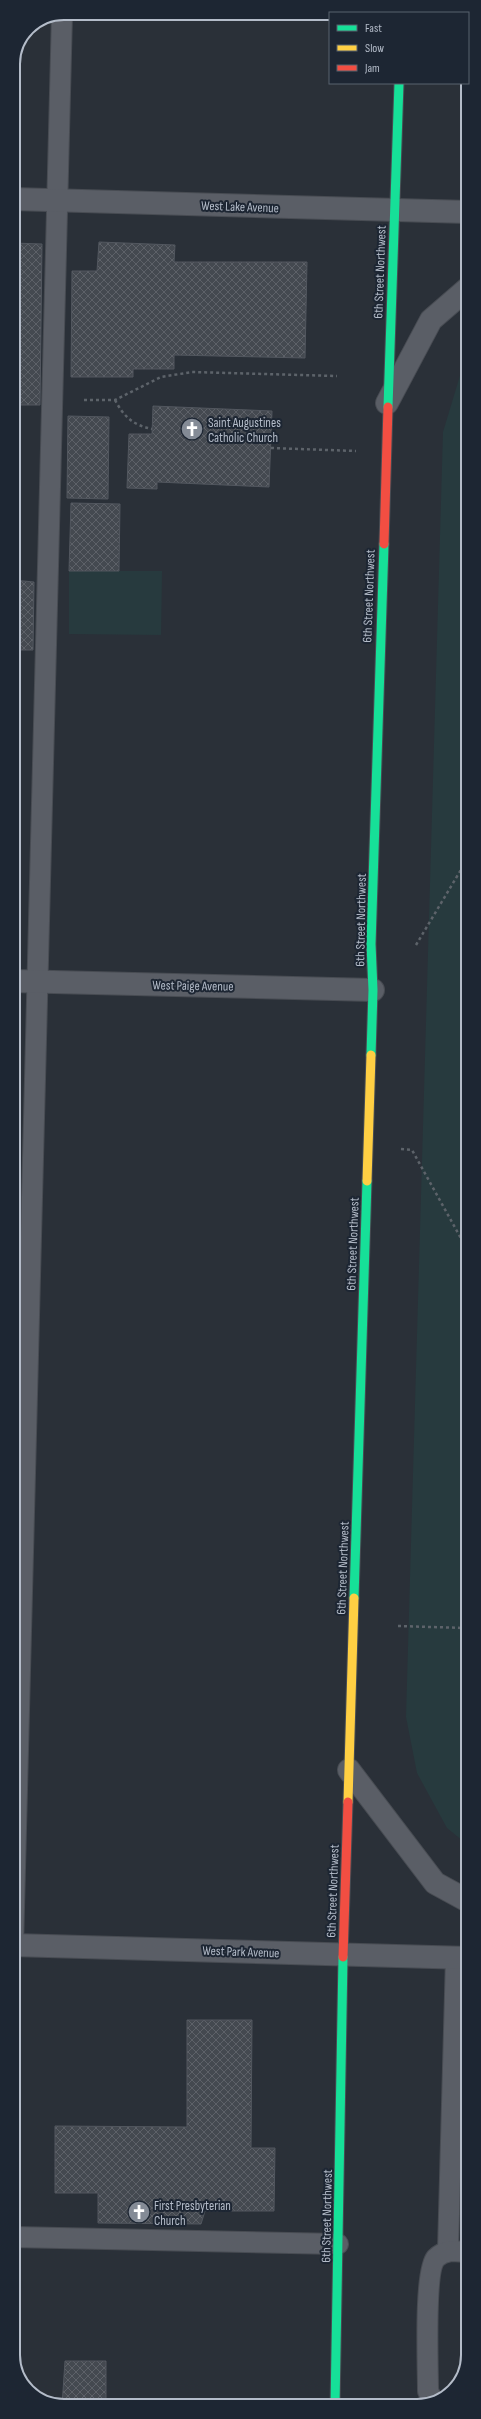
<svg xmlns="http://www.w3.org/2000/svg" width="481" height="2419" font-family="'Sofia Sans Condensed',sans-serif">
  <defs>
    <pattern id="building-cross-hatch" width="8" height="8" patternUnits="userSpaceOnUse"><rect width="8" height="8" fill="#444950"/><path d="M0 0l8 8M0 8l8-8" fill="none" stroke="#5d6168"/></pattern>
  </defs>
  <rect width="100%" height="100%" fill="#2a3038"/>
  <g fill="#273a3e">
    <path d="M 468,361 L 468,1845 L 447,1828 L 417,1773 L 406,1717 L 443,432 L 462,369 Z"/>
    <path d="M 69,571 L 162,571 L 161,635 L 69,634 Z"/>
  </g>
  <g fill="url(#building-cross-hatch)" stroke="#52575f">
    <path d="M 99,242 L 175,245 L 174,262 L 307,262 L 305,358 L 174,355 L 174,369 L 133,369 L 133,377 L 71,377 L 72,271 L 97,271 Z"/>
    <path d="M 13,243 L 42,244 L 40,405 L 13,405 Z"/>
    <path d="M 153,406 L 272,411 L 269,487 L 157,482 L 157,489 L 127,488 L 129,434 L 152,434 Z"/>
    <path d="M 68,416 L 109,417 L 108,499 L 67,498 Z"/>
    <path d="M 71,503 L 120,504 L 119,571 L 69,571 Z"/>
    <path d="M 13,580 L 34,582 L 33,650 L 13,650 Z"/>
    <path d="M 187,2020 L 252,2020 L 251,2148 L 275,2148 L 274,2211 L 205,2211 L 201,2224 L 98,2223 L 98,2193 L 55,2193 L 55,2126 L 187,2127 Z"/>
    <path d="M 65,2361 L 106,2361 L 106,2406 L 62,2406 Z"/>
  </g>
  <g fill="none" stroke-linecap="round" stroke-linejoin="round">
    <g stroke="#484c53" stroke-width="22">
      <g id="lane">
        <path d="M 13,1947 L 62,14"/>
        <path d="M 13,2237 L 338,2244"/>
        <path d="M 448,2251 L 456,1957"/>
        <path d="M 433,2401 L 428,2391 C 428,2368 424,2271 436,2258 C 445,2249 457,2251 468,2252"/>
      </g>
    </g>
    <g stroke="#484c53" stroke-width="24">
      <g id="street">
        <path d="M 13,199 L 468,212"/>
        <path d="M 387,403 L 431,320 L 468,288"/>
        <path d="M 13,981 L 373,990"/>
        <path d="M 349,1770 L 435,1883 L 468,1901"/>
        <path d="M 13,1945 L 468,1958"/>
      </g>
    </g>
    <g stroke="#484c53" stroke-width="11">
      <g id="fast">
        <path d="M 388,407 L 399,83"/>
        <path d="M 371,1055 L 373,990 L 371,944 L 384,544"/>
        <path d="M 354,1598 L 367,1181"/>
        <path d="M 335,2406 L 343,1957"/>
      </g>
    </g>
    <g stroke="#484c53" stroke-width="11">
      <g id="slow">
        <path d="M 367,1181 L 371,1055"/>
        <path d="M 348,1802 L 354,1598"/>
      </g>
    </g>
    <g stroke="#484c53" stroke-width="11">
      <g id="jam">
        <path d="M 384,544 L 388,407"/>
        <path d="M 343,1957 L 348,1802"/>
      </g>
    </g>
    <g stroke="#5d636a" stroke-width="2.5" stroke-dasharray="3 3" stroke-linecap="butt">
      <path d="M 84,400 L 115,400 L 161,377 L 192,372 L 337,376"/>
      <path d="M 115,400 C 124,417 133,425 152,429"/>
      <path d="M 271,448 L 356,451"/>
      <path d="M 416,945 L 468,858"/>
      <path d="M 401,1149 L 412,1150 L 468,1251"/>
      <path d="M 398,1626 L 465,1628 L 468,1631"/>
    </g>
    <use href="#lane" stroke="#5a5e66" stroke-width="20"/>
    <use href="#street" stroke="#5a5e66" stroke-width="22"/>
    <use href="#fast" stroke="#16e098" stroke-width="9"/>
    <use href="#slow" stroke="#ffcf43" stroke-width="9"/>
    <use href="#jam" stroke="#f24e42" stroke-width="9"/>
  </g>
  <defs>
    <g id="church-disc" transform="scale(1.15)"><circle r="9.5" fill="#848b96" stroke="#1d2633"/><path d="M-1.2-6h2.4v3.5h3.3v2.4h-3.3V6h-2.4V-.1h-3.3v-2.4h3.3Z" fill="#fff"/></g>
  </defs>
  <g fill-rule="evenodd">
    <use href="#church-disc" x="192" y="429"/>
    <use href="#church-disc" x="139" y="2212"/>
  </g>
  <g text-anchor="middle" stroke-width="4" stroke-linejoin="round" paint-order="stroke">
    <g font-size="13" fill="#b4bcc9" stroke="#1d2633">
      <text transform="translate(240 206) rotate(2)" y="5">West Lake Avenue</text>
      <text transform="translate(379 272) rotate(-88)" y="5">6th Street Northwest</text>
      <text transform="translate(368 596) rotate(-88)" y="5">6th Street Northwest</text>
      <text transform="translate(360 920) rotate(-89)" y="5">6th Street Northwest</text>
      <text transform="translate(193 985) rotate(1)" y="5">West Paige Avenue</text>
      <text transform="translate(352 1244) rotate(-88)" y="5">6th Street Northwest</text>
      <text transform="translate(342 1568) rotate(-88)" y="5">6th Street Northwest</text>
      <text transform="translate(332 1891) rotate(-88)" y="5">6th Street Northwest</text>
      <text transform="translate(241 1951) rotate(2)" y="5">West Park Avenue</text>
      <text transform="translate(326 2216) rotate(-89)" y="5">6th Street Northwest</text>
    </g>
    <g font-size="13" fill="#b4bcc9" stroke="#1d2633" text-anchor="start">
      <text x="208" y="427">Saint Augustines<tspan x="208" dy="15">Catholic Church</tspan></text>
      <text x="154" y="2210">First Presbyterian<tspan x="154" dy="15">Church</tspan></text>
    </g>
  </g>
  <path d="M0 0H481V2419H0ZM64 20H417A44 44 0 0 1 461 64V2355A44 44 0 0 1 417 2399H64A44 44 0 0 1 20 2355V64A44 44 0 0 1 64 20Z" fill="#1d2633" fill-rule="evenodd"/>
  <path fill="none" stroke="#b4bcc9" stroke-width="2" d="M64 20H417A44 44 0 0 1 461 64V2355A44 44 0 0 1 417 2399H64A44 44 0 0 1 20 2355V64A44 44 0 0 1 64 20Z"/>
  <rect x="329" y="12" width="140" height="72" fill="#1d2633" stroke="#59626f"/>
  <rect x="337" y="25" width="20" height="6" fill="#16e098" stroke="#59626f"/>
  <text x="365" y="32" font-size="12" fill="#b4bcc9">Fast</text>
  <rect x="337" y="45" width="20" height="6" fill="#ffcf43" stroke="#59626f"/>
  <text x="365" y="52" font-size="12" fill="#b4bcc9">Slow</text>
  <rect x="337" y="65" width="20" height="6" fill="#f24e42" stroke="#59626f"/>
  <text x="365" y="72" font-size="12" fill="#b4bcc9">Jam</text>
</svg>
